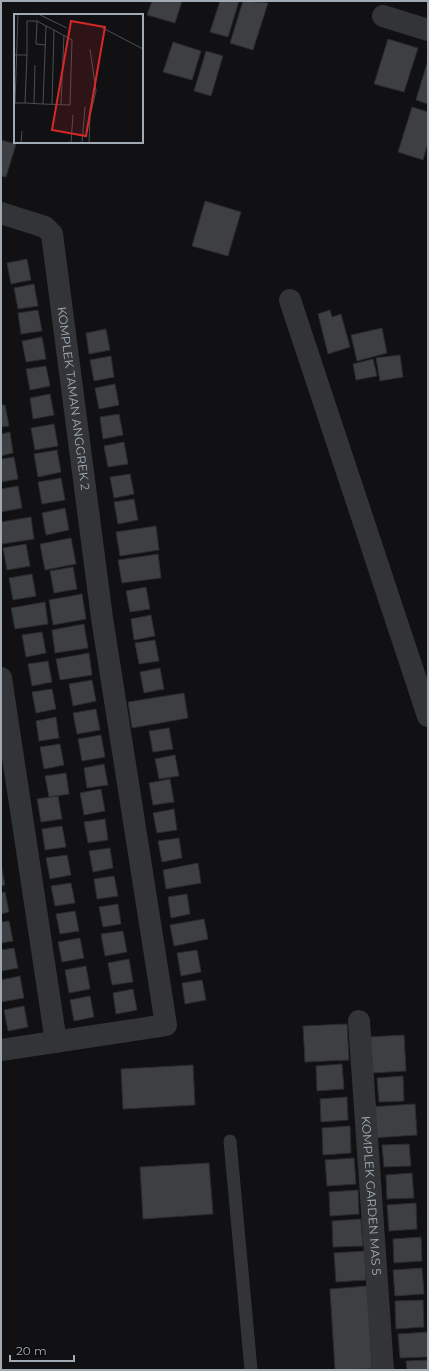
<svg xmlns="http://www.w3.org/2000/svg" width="429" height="1371" font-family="Montserrat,sans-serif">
  <rect width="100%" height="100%" fill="#111113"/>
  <g fill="#3d3f43" stroke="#2b2c2f">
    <path d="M 152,1 L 182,1 L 175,23 L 147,15 Z"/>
    <path d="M 220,1 L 239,1 L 228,37 L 210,32 Z"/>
    <path d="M 243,1 L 268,3 L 253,50 L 230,43 Z"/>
    <path d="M 388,39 L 418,48 L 404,92 L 374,84 Z"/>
    <path d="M 173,42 L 201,51 L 192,80 L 163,72 Z"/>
    <path d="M 206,51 L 223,56 L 211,96 L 194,91 Z"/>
    <path d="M 428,60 L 428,104 L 416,100 Z"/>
    <path d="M 412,107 L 428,112 L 428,142 L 423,160 L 398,152 Z"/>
    <path d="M 1,140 L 16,144 L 6,177 L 1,176 Z"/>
    <path d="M 205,201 L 241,212 L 228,256 L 192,246 Z"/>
    <path d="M 27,259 L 31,280 L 11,284 L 7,263 Z"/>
    <path d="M 34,284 L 38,306 L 18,309 L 14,288 Z"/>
    <path d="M 38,310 L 42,331 L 21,334 L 18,313 Z"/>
    <path d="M 330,310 L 332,317 L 341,314 L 350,347 L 328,354 L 318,314 Z"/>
    <path d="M 382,328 L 387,353 L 357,361 L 351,335 Z"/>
    <path d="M 106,329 L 110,350 L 89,354 L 86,333 Z"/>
    <path d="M 42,337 L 46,359 L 26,362 L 22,341 Z"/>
    <path d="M 400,355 L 403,377 L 380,381 L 376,358 Z"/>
    <path d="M 111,356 L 114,377 L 94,381 L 90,360 Z"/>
    <path d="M 373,359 L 377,376 L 356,380 L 353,364 Z"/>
    <path d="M 46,366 L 50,386 L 30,390 L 26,369 Z"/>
    <path d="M 115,384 L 119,405 L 99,409 L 95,388 Z"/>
    <path d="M 50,394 L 54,415 L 33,419 L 30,398 Z"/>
    <path d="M 1,405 L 5,405 L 9,426 L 1,427 Z"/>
    <path d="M 119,414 L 123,435 L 103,439 L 100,417 Z"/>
    <path d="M 54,424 L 58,446 L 35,450 L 31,428 Z"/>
    <path d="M 10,432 L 13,453 L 1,456 L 1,434 Z"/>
    <path d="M 124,442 L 128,464 L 108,467 L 104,446 Z"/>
    <path d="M 57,450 L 61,472 L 38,477 L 34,454 Z"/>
    <path d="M 14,457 L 18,479 L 1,482 L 1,459 Z"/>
    <path d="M 130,474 L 134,494 L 114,498 L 110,477 Z"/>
    <path d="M 61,478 L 65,500 L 42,504 L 38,482 Z"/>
    <path d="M 18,486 L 22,508 L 1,512 L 1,489 Z"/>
    <path d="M 134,499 L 138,520 L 118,524 L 114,502 Z"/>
    <path d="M 65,508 L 69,530 L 46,535 L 42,513 Z"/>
    <path d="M 31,517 L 34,539 L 2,544 L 1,522 Z"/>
    <path d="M 156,526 L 159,550 L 120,556 L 116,532 Z"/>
    <path d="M 71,538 L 76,564 L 45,570 L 40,544 Z"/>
    <path d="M 26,544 L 30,566 L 7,570 L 3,548 Z"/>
    <path d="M 158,554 L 161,578 L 122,583 L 118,560 Z"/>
    <path d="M 73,567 L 77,589 L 54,593 L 50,571 Z"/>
    <path d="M 32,574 L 36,596 L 13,600 L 9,578 Z"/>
    <path d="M 146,587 L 150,609 L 130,612 L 126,591 Z"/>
    <path d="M 82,594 L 86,619 L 53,625 L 49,600 Z"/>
    <path d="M 45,602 L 48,624 L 15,629 L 11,608 Z"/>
    <path d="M 151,615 L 155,636 L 134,640 L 131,619 Z"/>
    <path d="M 84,624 L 88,648 L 55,653 L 52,630 Z"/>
    <path d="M 42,632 L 46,653 L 26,657 L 22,635 Z"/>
    <path d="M 155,640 L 159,661 L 139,664 L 135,643 Z"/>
    <path d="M 89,653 L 92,675 L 60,680 L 56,659 Z"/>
    <path d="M 48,661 L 52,682 L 32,686 L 28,664 Z"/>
    <path d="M 160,668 L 164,689 L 144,693 L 140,672 Z"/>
    <path d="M 92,680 L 96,701 L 73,706 L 69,684 Z"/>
    <path d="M 52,689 L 56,709 L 36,713 L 32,692 Z"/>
    <path d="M 184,693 L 188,718 L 132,728 L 128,702 Z"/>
    <path d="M 96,709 L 100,730 L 77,734 L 73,713 Z"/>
    <path d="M 56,717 L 59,738 L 39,741 L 36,721 Z"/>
    <path d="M 169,728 L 173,749 L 153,752 L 149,731 Z"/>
    <path d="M 101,735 L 105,757 L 82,761 L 78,739 Z"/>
    <path d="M 60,744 L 64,765 L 44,769 L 40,747 Z"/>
    <path d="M 175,755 L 179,776 L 159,779 L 155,759 Z"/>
    <path d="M 104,764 L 108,785 L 87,788 L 84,768 Z"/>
    <path d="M 66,773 L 69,794 L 49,797 L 45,776 Z"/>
    <path d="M 170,779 L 174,802 L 153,805 L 149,783 Z"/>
    <path d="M 101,789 L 105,811 L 84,815 L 80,793 Z"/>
    <path d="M 58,796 L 62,819 L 41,822 L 37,799 Z"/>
    <path d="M 174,809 L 177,830 L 157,833 L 153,813 Z"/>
    <path d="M 105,819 L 108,840 L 88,843 L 84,822 Z"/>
    <path d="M 62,826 L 66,847 L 45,850 L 42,829 Z"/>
    <path d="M 179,838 L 182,858 L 162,862 L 158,841 Z"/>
    <path d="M 110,848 L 113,868 L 93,872 L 89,851 Z"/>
    <path d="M 67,855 L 71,875 L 50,879 L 46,858 Z"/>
    <path d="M 198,863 L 201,883 L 166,889 L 163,870 Z"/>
    <path d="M 1,864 L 5,885 L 1,886 Z"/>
    <path d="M 114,876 L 118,896 L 97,899 L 94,879 Z"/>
    <path d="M 71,883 L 75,903 L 55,906 L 51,886 Z"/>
    <path d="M 5,892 L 9,912 L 1,914 L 1,893 Z"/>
    <path d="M 187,894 L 190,914 L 171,918 L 168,897 Z"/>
    <path d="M 118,904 L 121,924 L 103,927 L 99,907 Z"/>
    <path d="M 75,911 L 79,931 L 60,934 L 56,914 Z"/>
    <path d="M 204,919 L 208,939 L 174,946 L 170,925 Z"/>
    <path d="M 9,921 L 13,941 L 1,943 L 1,922 Z"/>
    <path d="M 123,931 L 127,952 L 105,956 L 101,934 Z"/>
    <path d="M 80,938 L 84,958 L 62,962 L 58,942 Z"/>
    <path d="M 14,948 L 18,968 L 1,971 L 1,950 Z"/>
    <path d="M 197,950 L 201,972 L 181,976 L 177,953 Z"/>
    <path d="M 129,959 L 133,982 L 112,985 L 108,963 Z"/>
    <path d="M 86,966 L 90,989 L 69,993 L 65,970 Z"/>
    <path d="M 20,976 L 24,998 L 1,1002 L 1,980 Z"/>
    <path d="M 202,980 L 206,1000 L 185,1004 L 182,983 Z"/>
    <path d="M 133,989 L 137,1010 L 116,1014 L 113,993 Z"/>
    <path d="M 90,996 L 94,1017 L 74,1021 L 70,1000 Z"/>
    <path d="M 24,1006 L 28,1027 L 8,1031 L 4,1010 Z"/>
    <path d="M 347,1024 L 349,1060 L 305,1062 L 303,1026 Z"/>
    <path d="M 404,1035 L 406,1071 L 371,1073 L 369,1037 Z"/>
    <path d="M 342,1064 L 344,1089 L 317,1091 L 316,1066 Z"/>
    <path d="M 193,1065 L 195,1105 L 123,1109 L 121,1069 Z"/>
    <path d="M 403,1076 L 404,1101 L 379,1102 L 377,1078 Z"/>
    <path d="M 347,1097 L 348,1120 L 321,1122 L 320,1099 Z"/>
    <path d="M 415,1104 L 417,1135 L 372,1138 L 370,1107 Z"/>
    <path d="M 350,1126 L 351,1153 L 323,1155 L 322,1128 Z"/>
    <path d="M 409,1144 L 411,1166 L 384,1167 L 382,1145 Z"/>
    <path d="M 354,1158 L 356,1184 L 327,1186 L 325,1160 Z"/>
    <path d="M 209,1163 L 213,1214 L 143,1219 L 140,1167 Z"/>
    <path d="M 412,1173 L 414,1198 L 387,1199 L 386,1175 Z"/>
    <path d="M 358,1190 L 359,1214 L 330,1216 L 329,1192 Z"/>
    <path d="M 416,1203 L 417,1229 L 389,1231 L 387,1205 Z"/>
    <path d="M 361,1219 L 363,1246 L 333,1247 L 332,1221 Z"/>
    <path d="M 421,1237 L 422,1261 L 394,1263 L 393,1239 Z"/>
    <path d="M 365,1251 L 366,1280 L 336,1282 L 334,1253 Z"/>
    <path d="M 422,1268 L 424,1294 L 395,1296 L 393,1270 Z"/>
    <path d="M 368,1286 L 372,1369 L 335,1370 L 330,1289 Z"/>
    <path d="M 423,1300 L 424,1327 L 396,1329 L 395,1301 Z"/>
    <path d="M 428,1332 L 428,1357 L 400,1358 L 398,1334 Z"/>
    <path d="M 428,1360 L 428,1370 L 407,1370 L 406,1361 Z"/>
  </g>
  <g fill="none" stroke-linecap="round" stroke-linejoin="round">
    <path stroke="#323438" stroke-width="13" d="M 230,1141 L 251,1370"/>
    <g stroke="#323438" stroke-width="22">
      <path d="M 383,16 L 428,30"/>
      <path id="s1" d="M 1,213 L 45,227 L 52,234 L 102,618 L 166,1025 L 1,1050"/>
      <path d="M 290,300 L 428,716"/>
      <path d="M 1,678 L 56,1042"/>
      <path id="s2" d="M 359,1021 L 383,1370"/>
    </g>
  </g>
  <g text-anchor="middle" stroke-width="3" stroke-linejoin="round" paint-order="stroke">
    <g font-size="12" fill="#a2abb4" stroke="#0c0c0e">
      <text dy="4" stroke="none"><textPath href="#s1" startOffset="222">KOMPLEK TAMAN ANGGREK 2</textPath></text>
      <text dy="4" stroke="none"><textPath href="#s2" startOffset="175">KOMPLEK GARDEN MAS 5</textPath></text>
    </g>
  </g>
  <g transform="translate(14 14)">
    <rect width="129" height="129" fill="#111113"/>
    <path fill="none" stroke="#4b4f53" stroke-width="1" d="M 24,0 L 53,14M 87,13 L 129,35M 31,31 L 22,30 L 23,7 L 32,12M 0,41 L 13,41 L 13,7 L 23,7M 0,89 L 11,89 L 29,90 L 56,91 L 58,26 L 40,16 L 38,90M 1,89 L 4,0M 11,89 L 13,41M 20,90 L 21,51M 29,90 L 32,12 L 40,16M 47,90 L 50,21M 7,129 L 8,117M 57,129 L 59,101M 68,129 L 71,93M 75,129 L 76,102 L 82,77 L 76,35"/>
    <path fill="#d62828" fill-opacity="0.15" stroke="#d62828" stroke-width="2" d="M 57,7 L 91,13 L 72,122 L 38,116 Z"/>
    <rect width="129" height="129" fill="none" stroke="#a2abb4" stroke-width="2"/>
  </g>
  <rect width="429" height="1371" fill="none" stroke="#a2abb4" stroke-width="4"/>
  <path d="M10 1355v6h64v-6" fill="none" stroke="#a2abb4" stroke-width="2"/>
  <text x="16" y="1355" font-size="12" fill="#a2abb4" stroke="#0c0c0e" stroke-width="3" paint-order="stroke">20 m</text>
</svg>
